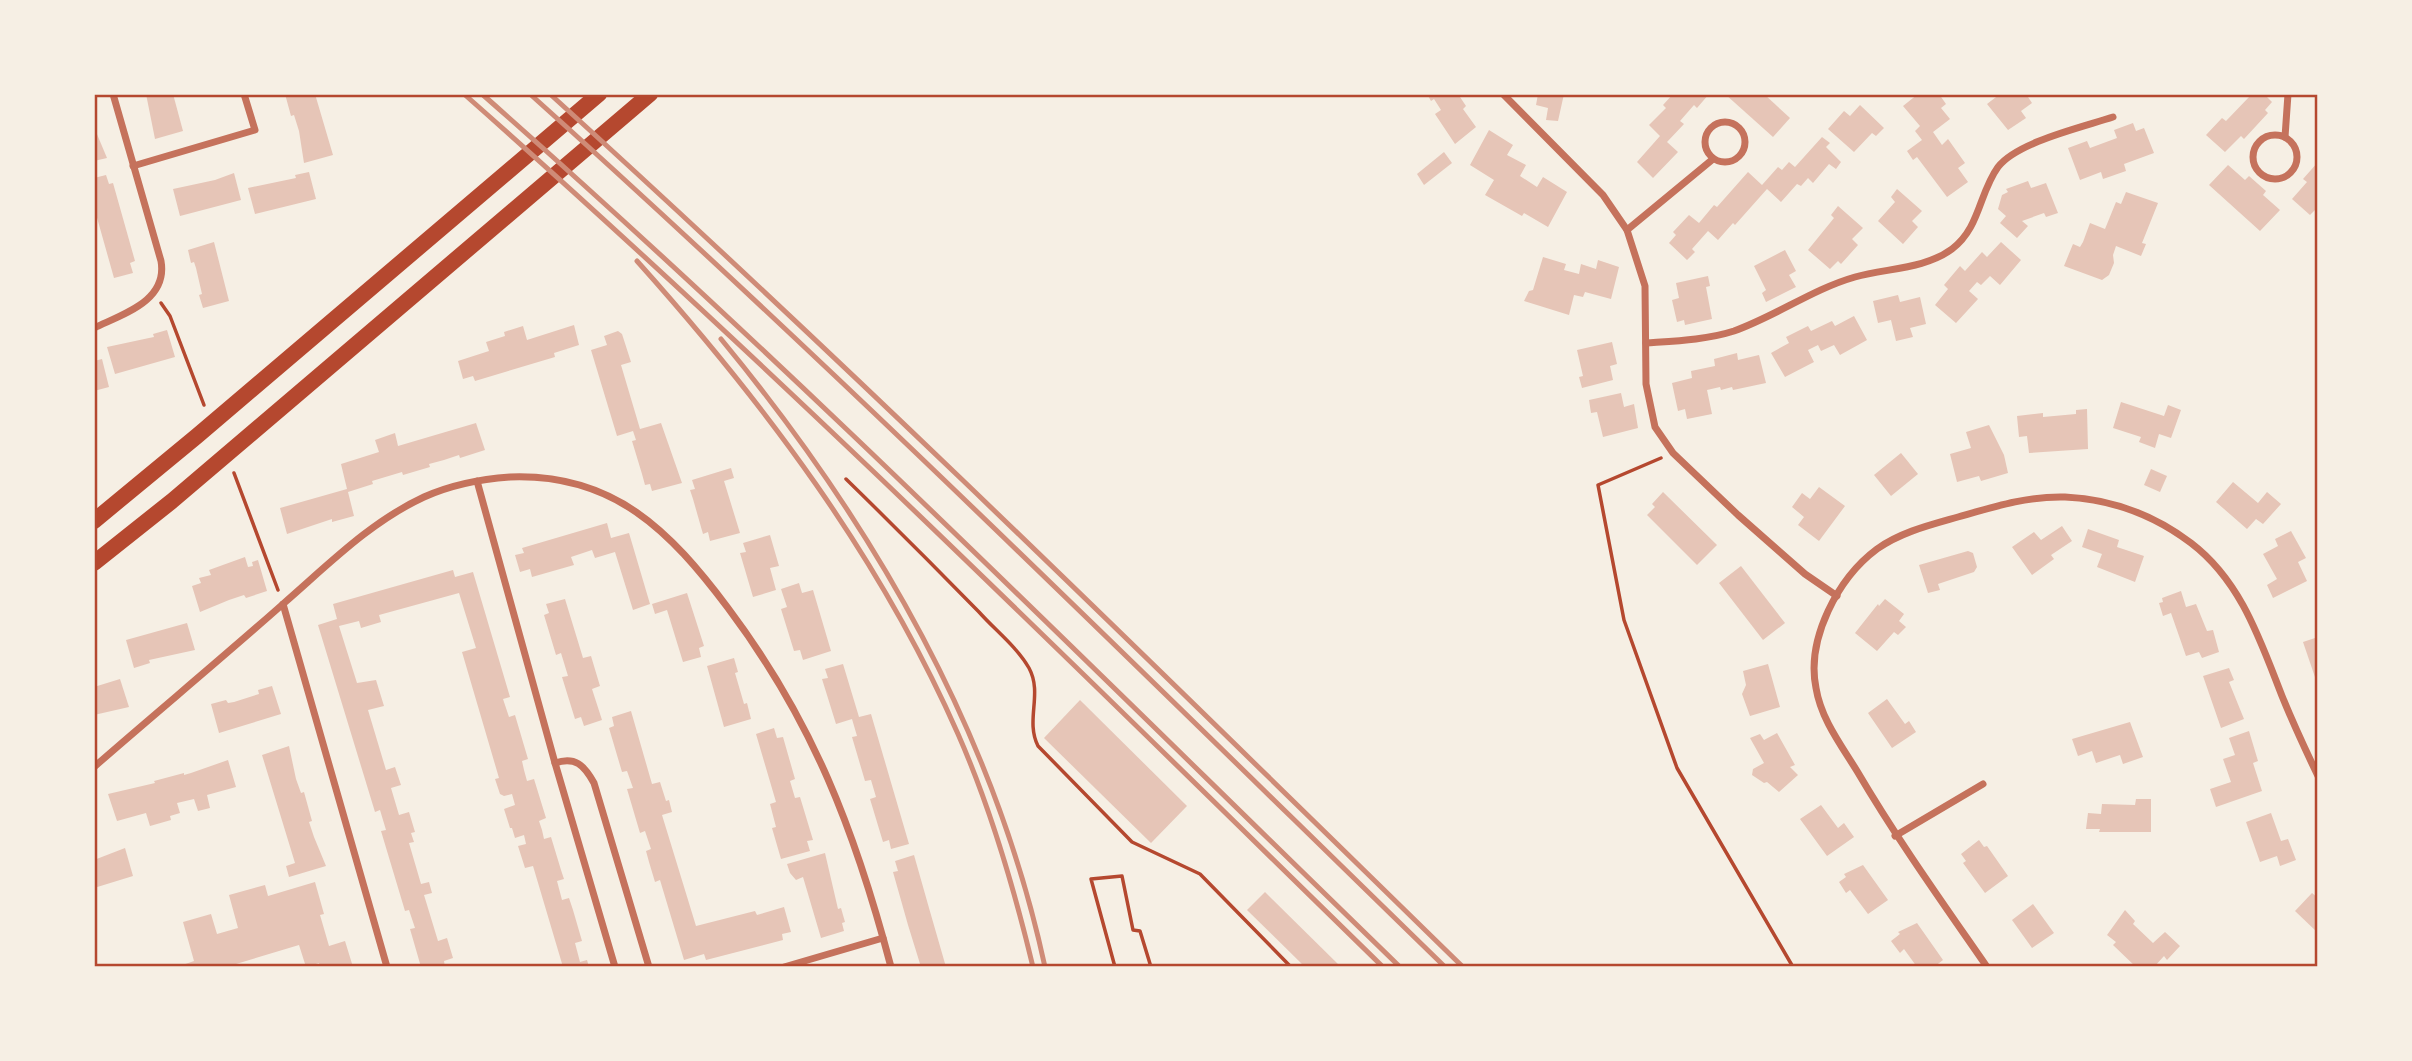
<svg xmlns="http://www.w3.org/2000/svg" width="2412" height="1061" font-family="Cabin,sans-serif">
  <rect width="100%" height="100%" fill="#f6efe4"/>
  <g fill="#e6c5b7">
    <path d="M 146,94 L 173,94 L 183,131 L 155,139 Z"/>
    <path d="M 285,94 L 315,94 L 333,155 L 304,163 L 299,131 L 294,115 L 291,116 Z"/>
    <path d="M 1427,94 L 1458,94 L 1466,106 L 1463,109 L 1476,127 L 1455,144 L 1435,114 L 1441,110 L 1434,99 L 1431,101 Z"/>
    <path d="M 1538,94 L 1564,94 L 1558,121 L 1546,120 L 1548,108 L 1536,105 Z"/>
    <path d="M 1673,94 L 1709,94 L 1697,108 L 1694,105 L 1680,121 L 1684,124 L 1667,142 L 1678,152 L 1653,178 L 1637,162 L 1660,136 L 1649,125 L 1666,108 L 1663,105 Z"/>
    <path d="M 1725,94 L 1764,94 L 1790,118 L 1773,137 Z"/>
    <path d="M 1918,94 L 1939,94 L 1946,104 L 1941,108 L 1950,119 L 1933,132 L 1942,145 L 1948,139 L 1965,163 L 1958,168 L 1968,182 L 1947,197 L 1917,157 L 1913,160 L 1907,151 L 1922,140 L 1915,131 L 1920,126 L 1903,106 Z"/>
    <path d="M 2000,94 L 2026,94 L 2032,103 L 2021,111 L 2026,118 L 2008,130 L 1987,104 Z"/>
    <path d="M 2247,94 L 2264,94 L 2272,102 L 2265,110 L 2268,113 L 2244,139 L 2241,136 L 2225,152 L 2206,135 L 2222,118 L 2226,121 L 2250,96 Z"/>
    <path d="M 1860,105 L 1884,128 L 1876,136 L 1872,133 L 1854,152 L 1828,129 L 1844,111 L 1850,116 Z"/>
    <path d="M 2133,123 L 2136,131 L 2144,128 L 2154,153 L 2124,164 L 2126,171 L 2103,179 L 2101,172 L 2080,180 L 2068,148 L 2087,141 L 2090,148 L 2117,138 L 2114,130 Z"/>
    <path d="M 94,127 L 107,158 L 94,161 Z"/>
    <path d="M 1489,130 L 1513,145 L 1507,155 L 1526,165 L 1520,176 L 1537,187 L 1543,177 L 1567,192 L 1548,227 L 1524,213 L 1522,216 L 1485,195 L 1494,180 L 1470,165 Z"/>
    <path d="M 1822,137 L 1830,143 L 1826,147 L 1841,162 L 1836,169 L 1829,164 L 1813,183 L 1808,178 L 1801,186 L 1797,184 L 1781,202 L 1767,189 L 1735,225 L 1733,223 L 1718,240 L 1708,231 L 1692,249 L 1695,252 L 1687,260 L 1669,243 L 1676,235 L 1673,232 L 1689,215 L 1699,223 L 1714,205 L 1717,207 L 1748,172 L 1762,185 L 1778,167 L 1782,170 L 1789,162 L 1795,167 Z"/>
    <path d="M 1444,152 L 1452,163 L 1424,185 L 1417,174 Z"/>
    <path d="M 2318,162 L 2318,207 L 2310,215 L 2292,199 L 2307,182 L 2303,179 Z"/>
    <path d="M 2228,165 L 2245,180 L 2249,176 L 2266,191 L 2263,195 L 2280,210 L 2260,231 L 2209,185 Z"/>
    <path d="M 309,172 L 316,199 L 255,214 L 248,188 L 296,178 L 295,175 Z"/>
    <path d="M 234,173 L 241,200 L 180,216 L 173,189 L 215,180 Z"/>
    <path d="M 106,175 L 109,184 L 113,183 L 135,261 L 130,263 L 133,273 L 114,278 L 94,207 L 94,178 Z"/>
    <path d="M 2028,181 L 2031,188 L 2046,183 L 2058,213 L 2046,217 L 2044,213 L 2022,221 L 2028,226 L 2017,238 L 2000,223 L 2006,216 L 1998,209 L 2002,195 L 2008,192 L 2006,189 Z"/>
    <path d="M 1897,189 L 1922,211 L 1912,221 L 1918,227 L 1903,244 L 1878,221 L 1895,202 L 1891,197 Z"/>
    <path d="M 2126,192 L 2158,203 L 2142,243 L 2146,244 L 2141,256 L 2116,246 L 2113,255 L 2114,263 L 2109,275 L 2102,280 L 2064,266 L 2073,244 L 2080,247 L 2083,242 L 2090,223 L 2105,229 L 2116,202 L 2121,204 Z"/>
    <path d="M 1838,206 L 1863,228 L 1852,239 L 1858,245 L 1841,264 L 1838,261 L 1830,269 L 1808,250 L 1834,218 L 1831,215 Z"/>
    <path d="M 214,242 L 229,301 L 203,308 L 199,295 L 202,294 L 196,268 L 194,262 L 191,263 L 188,250 Z"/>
    <path d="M 2001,242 L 2021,260 L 2000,285 L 1990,276 L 1981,285 L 1977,282 L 1969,291 L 1978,299 L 1956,323 L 1935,305 L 1948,289 L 1944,285 L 1960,266 L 1965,271 L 1982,252 L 1987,257 Z"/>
    <path d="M 1785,250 L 1796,271 L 1789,275 L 1796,287 L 1766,302 L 1762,293 L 1766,290 L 1754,266 Z"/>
    <path d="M 1543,257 L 1566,264 L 1564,270 L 1579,274 L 1581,264 L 1596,269 L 1598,260 L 1619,267 L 1611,299 L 1585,292 L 1583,297 L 1574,295 L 1569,315 L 1524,301 L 1529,291 L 1533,290 Z"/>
    <path d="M 1708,276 L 1710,286 L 1706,287 L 1712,319 L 1685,325 L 1684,320 L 1677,322 L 1672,300 L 1679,298 L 1676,283 Z"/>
    <path d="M 1898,295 L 1900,302 L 1920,297 L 1926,324 L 1910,328 L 1913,337 L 1896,341 L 1891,320 L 1878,323 L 1873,301 Z"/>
    <path d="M 1854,316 L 1867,340 L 1840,355 L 1834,345 L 1821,351 L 1818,345 L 1808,350 L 1814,362 L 1785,377 L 1771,353 L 1789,343 L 1786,337 L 1808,326 L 1811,331 L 1832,321 L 1835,326 Z"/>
    <path d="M 574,325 L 579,345 L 554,353 L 555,357 L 475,381 L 473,376 L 463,379 L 458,361 L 489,351 L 486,342 L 505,336 L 504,332 L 523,326 L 527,340 Z"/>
    <path d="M 167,330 L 175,357 L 115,374 L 107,347 L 149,338 L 154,337 L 153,334 Z"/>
    <path d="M 618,331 L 622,334 L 631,362 L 621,365 L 640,429 L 661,423 L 682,483 L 652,491 L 650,484 L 645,485 L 642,474 L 632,441 L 636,440 L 633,431 L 617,436 L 591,350 L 607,345 L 604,336 Z"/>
    <path d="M 1612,342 L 1617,364 L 1610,366 L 1613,380 L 1582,388 L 1579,377 L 1583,376 L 1577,350 Z"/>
    <path d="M 1737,353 L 1738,360 L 1759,355 L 1766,383 L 1733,390 L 1732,387 L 1721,390 L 1720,387 L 1707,390 L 1712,414 L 1687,419 L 1685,409 L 1678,411 L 1672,383 L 1692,378 L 1691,371 L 1715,366 L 1714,359 Z"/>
    <path d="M 102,359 L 109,387 L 94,391 L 94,361 Z"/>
    <path d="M 1621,393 L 1624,407 L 1634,404 L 1638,428 L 1603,437 L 1597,412 L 1591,413 L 1589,400 Z"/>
    <path d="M 2121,402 L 2164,416 L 2168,405 L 2181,410 L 2171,438 L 2159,434 L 2155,448 L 2139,442 L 2141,437 L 2113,428 Z"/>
    <path d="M 2087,409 L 2088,449 L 2029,453 L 2027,436 L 2019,437 L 2017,416 L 2043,413 L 2043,417 L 2076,414 L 2076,410 Z"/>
    <path d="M 476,423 L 485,450 L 460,458 L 459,455 L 444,460 L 429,464 L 430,467 L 403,475 L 402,472 L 372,481 L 373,484 L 348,492 L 354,516 L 332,522 L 332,519 L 287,534 L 280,508 L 347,489 L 341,464 L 379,452 L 375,440 L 395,433 L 398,446 Z"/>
    <path d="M 1989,425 L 2004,455 L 2008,473 L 1981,481 L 1979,476 L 1957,482 L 1950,454 L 1971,448 L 1966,432 Z"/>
    <path d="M 1901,453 L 1918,474 L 1891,496 L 1874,475 Z"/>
    <path d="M 731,468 L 734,478 L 724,481 L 740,533 L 710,541 L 708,532 L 703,534 L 693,499 L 690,490 L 695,489 L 692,480 Z"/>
    <path d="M 2151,469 L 2167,476 L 2160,492 L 2144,485 Z"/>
    <path d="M 2233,482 L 2258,503 L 2267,492 L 2281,504 L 2263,524 L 2256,519 L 2247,529 L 2216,502 Z"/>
    <path d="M 1819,487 L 1845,506 L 1819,541 L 1798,525 L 1804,517 L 1792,507 L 1802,493 L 1810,499 Z"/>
    <path d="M 1663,492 L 1717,545 L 1697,565 L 1647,515 L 1655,507 L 1652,504 Z"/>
    <path d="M 607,523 L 611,538 L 629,533 L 650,604 L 633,610 L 615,552 L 595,558 L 592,550 L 571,557 L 574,565 L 532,577 L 530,569 L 520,572 L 515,555 L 524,553 L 522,548 Z"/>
    <path d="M 2062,526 L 2072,541 L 2051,555 L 2054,559 L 2032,575 L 2012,547 L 2034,532 L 2041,540 Z"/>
    <path d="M 2088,529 L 2119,540 L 2117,547 L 2144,556 L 2135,582 L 2097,567 L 2102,554 L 2082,547 Z"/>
    <path d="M 2291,531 L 2306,558 L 2298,562 L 2307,581 L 2273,598 L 2267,585 L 2277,579 L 2263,554 L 2278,546 L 2275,539 Z"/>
    <path d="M 770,535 L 779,566 L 770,568 L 776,590 L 753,597 L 740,553 L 746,552 L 743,543 Z"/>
    <path d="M 1968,551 L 1973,553 L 1977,567 L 1974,572 L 1938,584 L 1940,590 L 1928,593 L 1919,565 Z"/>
    <path d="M 245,557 L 248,567 L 253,566 L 252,562 L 258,560 L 267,591 L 246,598 L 244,595 L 229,600 L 200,612 L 192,586 L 201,583 L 199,578 L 211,575 L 209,570 Z"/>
    <path d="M 1741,566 L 1785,623 L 1763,640 L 1719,583 Z"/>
    <path d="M 453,570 L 455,577 L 473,572 L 510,697 L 503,699 L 509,717 L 515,715 L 528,759 L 522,761 L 524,770 L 527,781 L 534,779 L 546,818 L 539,821 L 542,830 L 544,839 L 551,837 L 561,870 L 564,879 L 557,881 L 562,900 L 569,898 L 573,910 L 582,941 L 575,943 L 580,962 L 587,960 L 589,967 L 563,967 L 533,866 L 525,868 L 518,846 L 526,844 L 524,835 L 515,838 L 512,828 L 510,828 L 504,809 L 515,805 L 512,794 L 504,796 L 500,794 L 495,779 L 499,778 L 462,652 L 476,648 L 459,593 L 379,615 L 381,622 L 361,628 L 359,621 L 339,626 L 357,683 L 376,680 L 384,706 L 368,710 L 386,770 L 395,767 L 401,785 L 391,788 L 399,815 L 409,812 L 415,832 L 411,833 L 414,842 L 409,843 L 421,884 L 429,882 L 432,893 L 424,895 L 438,941 L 447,938 L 453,958 L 444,961 L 445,967 L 421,967 L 410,929 L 415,928 L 409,910 L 405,911 L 381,831 L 386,830 L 380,810 L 375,812 L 318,625 L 337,619 L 333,604 Z"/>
    <path d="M 799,583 L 802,593 L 813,590 L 831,651 L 803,660 L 800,650 L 794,651 L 781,609 L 787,607 L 781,589 Z"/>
    <path d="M 2181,591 L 2186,607 L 2196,604 L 2207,631 L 2213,630 L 2219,652 L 2202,658 L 2199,652 L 2186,656 L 2171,613 L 2163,616 L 2159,603 L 2163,602 L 2162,598 Z"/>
    <path d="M 687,593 L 704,646 L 699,648 L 701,657 L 683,662 L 667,610 L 655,614 L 652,604 Z"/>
    <path d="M 565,599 L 583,658 L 591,656 L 600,686 L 592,689 L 602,720 L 584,726 L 581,717 L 575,719 L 562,677 L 568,676 L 561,653 L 556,655 L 544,615 L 549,613 L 546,604 Z"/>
    <path d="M 1885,599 L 1904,614 L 1899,621 L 1906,627 L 1898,635 L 1894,632 L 1877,651 L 1855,633 L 1878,604 L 1879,606 Z"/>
    <path d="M 187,623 L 195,650 L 149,660 L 150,663 L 134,668 L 126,640 Z"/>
    <path d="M 2318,637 L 2318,683 L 2317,683 L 2303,642 Z"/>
    <path d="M 734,658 L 738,672 L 735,673 L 742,697 L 744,704 L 747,703 L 751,719 L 724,727 L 707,666 Z"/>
    <path d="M 843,664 L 859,717 L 871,714 L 909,844 L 891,849 L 889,840 L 883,842 L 870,799 L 876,797 L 871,780 L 865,781 L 852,737 L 857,736 L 852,719 L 836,724 L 822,679 L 828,678 L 825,669 Z"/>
    <path d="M 1768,664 L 1780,707 L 1750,716 L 1742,694 L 1746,685 L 1743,671 Z"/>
    <path d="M 2229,668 L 2234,680 L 2229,682 L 2244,719 L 2221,728 L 2203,676 Z"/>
    <path d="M 120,679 L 129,707 L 94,715 L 94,687 Z"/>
    <path d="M 272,686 L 281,714 L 219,733 L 211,704 L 226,700 L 228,703 L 234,702 L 259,694 L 258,690 Z"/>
    <path d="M 1887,699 L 1905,724 L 1909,721 L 1916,732 L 1892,748 L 1868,713 Z"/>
    <path d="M 1080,700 L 1187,806 L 1151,843 L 1044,738 Z"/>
    <path d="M 631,711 L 652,784 L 660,782 L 666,801 L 669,800 L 672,812 L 662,815 L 696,926 L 755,911 L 757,915 L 784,907 L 791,932 L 782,934 L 783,940 L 706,960 L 704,954 L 684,960 L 660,880 L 655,882 L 649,862 L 646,851 L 651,849 L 645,831 L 640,833 L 627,789 L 633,788 L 627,771 L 622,772 L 609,728 L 614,726 L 612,717 Z"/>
    <path d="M 2130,722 L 2143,757 L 2123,764 L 2120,755 L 2096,763 L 2092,751 L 2078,756 L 2072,739 Z"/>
    <path d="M 774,728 L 777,738 L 783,737 L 795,779 L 790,781 L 795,798 L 800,797 L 813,840 L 807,841 L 810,851 L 781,859 L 772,828 L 776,827 L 770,804 L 776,802 L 756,734 Z"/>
    <path d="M 2249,731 L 2258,761 L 2253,763 L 2262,791 L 2216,807 L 2210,789 L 2231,782 L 2223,759 L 2235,755 L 2229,738 Z"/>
    <path d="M 1777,733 L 1795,765 L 1790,767 L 1798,775 L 1779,792 L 1767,782 L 1764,783 L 1752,775 L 1753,769 L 1764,763 L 1750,738 L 1760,734 L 1764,740 Z"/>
    <path d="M 289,746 L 296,779 L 301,793 L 304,792 L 312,821 L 309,822 L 314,837 L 326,866 L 289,877 L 286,866 L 295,863 L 262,755 Z"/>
    <path d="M 228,760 L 236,787 L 207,795 L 210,808 L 198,811 L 194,799 L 177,803 L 180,813 L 170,816 L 171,820 L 150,826 L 146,813 L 117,821 L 108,794 L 155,783 L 154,781 L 184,773 L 184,775 L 191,773 Z"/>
    <path d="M 2136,799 L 2151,799 L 2151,832 L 2099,832 L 2100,829 L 2086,829 L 2088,813 L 2101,814 L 2102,804 L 2135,805 Z"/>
    <path d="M 1821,805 L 1838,828 L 1844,823 L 1854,837 L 1827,856 L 1800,819 Z"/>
    <path d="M 2271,813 L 2281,841 L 2288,839 L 2296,860 L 2280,866 L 2277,856 L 2260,862 L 2246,822 Z"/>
    <path d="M 1979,840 L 1984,847 L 1987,846 L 2008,876 L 1985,893 L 1963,863 L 1966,861 L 1961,854 Z"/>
    <path d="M 125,848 L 133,876 L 94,888 L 94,860 Z"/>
    <path d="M 825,853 L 838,909 L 841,908 L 845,922 L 842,923 L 844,931 L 821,938 L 803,877 L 796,880 L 790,873 L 787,864 Z"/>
    <path d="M 914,855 L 929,908 L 946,967 L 921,967 L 908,925 L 893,872 L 898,871 L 895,861 Z"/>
    <path d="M 1863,865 L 1888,900 L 1868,914 L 1850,890 L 1846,893 L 1839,882 L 1846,877 L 1844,874 Z"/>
    <path d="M 315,882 L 324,914 L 320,915 L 329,946 L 345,941 L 353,967 L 320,967 L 319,963 L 306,967 L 299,945 L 226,967 L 177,967 L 194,961 L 183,922 L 211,914 L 217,934 L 238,928 L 229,895 L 265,885 L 268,896 Z"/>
    <path d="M 1265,892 L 1341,967 L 1305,967 L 1247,910 Z"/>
    <path d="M 2312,893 L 2318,898 L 2318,933 L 2295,911 Z"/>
    <path d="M 2033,904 L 2054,933 L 2032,948 L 2012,920 Z"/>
    <path d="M 2125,910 L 2135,921 L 2133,924 L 2153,943 L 2165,932 L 2180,946 L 2167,960 L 2164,956 L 2154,967 L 2136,967 L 2113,945 L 2116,942 L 2107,935 Z"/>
    <path d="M 1917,923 L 1943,960 L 1934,967 L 1917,967 L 1904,949 L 1900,953 L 1891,941 L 1900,934 L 1898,932 Z"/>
  </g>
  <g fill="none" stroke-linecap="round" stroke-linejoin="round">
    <g stroke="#b5482f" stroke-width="3.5">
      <path d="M 161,303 L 170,316 L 204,405"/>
      <path d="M 1661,458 L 1598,485 L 1624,620 L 1677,768 L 1793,967"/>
      <path d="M 234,473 L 278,590"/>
      <path d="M 846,479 C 891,523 935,567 979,612 C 995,630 1017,647 1029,668 C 1043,694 1025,720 1038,746 L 1132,842 L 1200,874 L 1291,967"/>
      <path d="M 1115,967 L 1091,879 L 1122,876 L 1133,930 L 1140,931 L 1151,967"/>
    </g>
    <g stroke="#c5725c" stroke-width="7">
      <path d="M 1503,94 L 1603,195 L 1627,230 L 1645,286 L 1646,384 L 1655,427 L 1673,453 L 1738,515 L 1805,574 L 1837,596"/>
      <circle cx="1725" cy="142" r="20"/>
      <circle cx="2275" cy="157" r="22"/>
      <path d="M 2285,137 L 2288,94"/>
      <path d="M 133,166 L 255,130 L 244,94"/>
      <path d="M 1627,230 L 1713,159"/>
      <path d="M 94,328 C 123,314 168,301 161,261 L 113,94"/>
      <path d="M 1646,343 C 1675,341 1706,340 1734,331 C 1776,316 1813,289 1855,277 C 1887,268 1925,269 1952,249 C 1980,228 1979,193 1998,167 C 2017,142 2083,127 2113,117"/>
      <path d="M 477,481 L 555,763 L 615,967"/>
      <path d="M 283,604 L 387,967"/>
      <path d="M 555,763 C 575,756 584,765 594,783 L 649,967"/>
      <path d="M 94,767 C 157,712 221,659 283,604 C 328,565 370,522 424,497 C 451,485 481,479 510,477 C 614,473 670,531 728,608 C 813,721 855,831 891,967"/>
      <path d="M 1895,836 L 1983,784"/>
      <path d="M 784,967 L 883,938"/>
      <path d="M 1987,967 C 1942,902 1897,839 1857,771 C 1841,745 1821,719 1816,688 C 1806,639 1838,578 1877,549 C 1901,532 1930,525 1958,517 C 1993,507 2027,496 2065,497 C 2111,499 2154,515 2191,543 C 2241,581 2260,640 2282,696 C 2293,723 2305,749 2318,776"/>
    </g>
    <g stroke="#b5482f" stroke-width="16">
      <path d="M 94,521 L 197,436 L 599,94"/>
      <path d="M 94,563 L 172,501 L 650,94"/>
    </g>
    <g stroke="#cf8b77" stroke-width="5">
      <path d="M 464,94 C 781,374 1081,672 1383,967"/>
      <path d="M 482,94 C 799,373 1097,673 1400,967"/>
      <path d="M 530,94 C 844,376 1143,673 1445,967"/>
      <path d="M 550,94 C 862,377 1162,673 1463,967"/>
      <path d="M 637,261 C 765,404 880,557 958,734 C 991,809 1014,888 1033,967"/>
      <path d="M 721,339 C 873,523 994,731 1045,967"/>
    </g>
  </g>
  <rect width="2412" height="1061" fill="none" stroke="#f6efe4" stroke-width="192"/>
  <rect x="96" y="96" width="2220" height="869" fill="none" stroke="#b5482f" stroke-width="2.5"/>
</svg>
